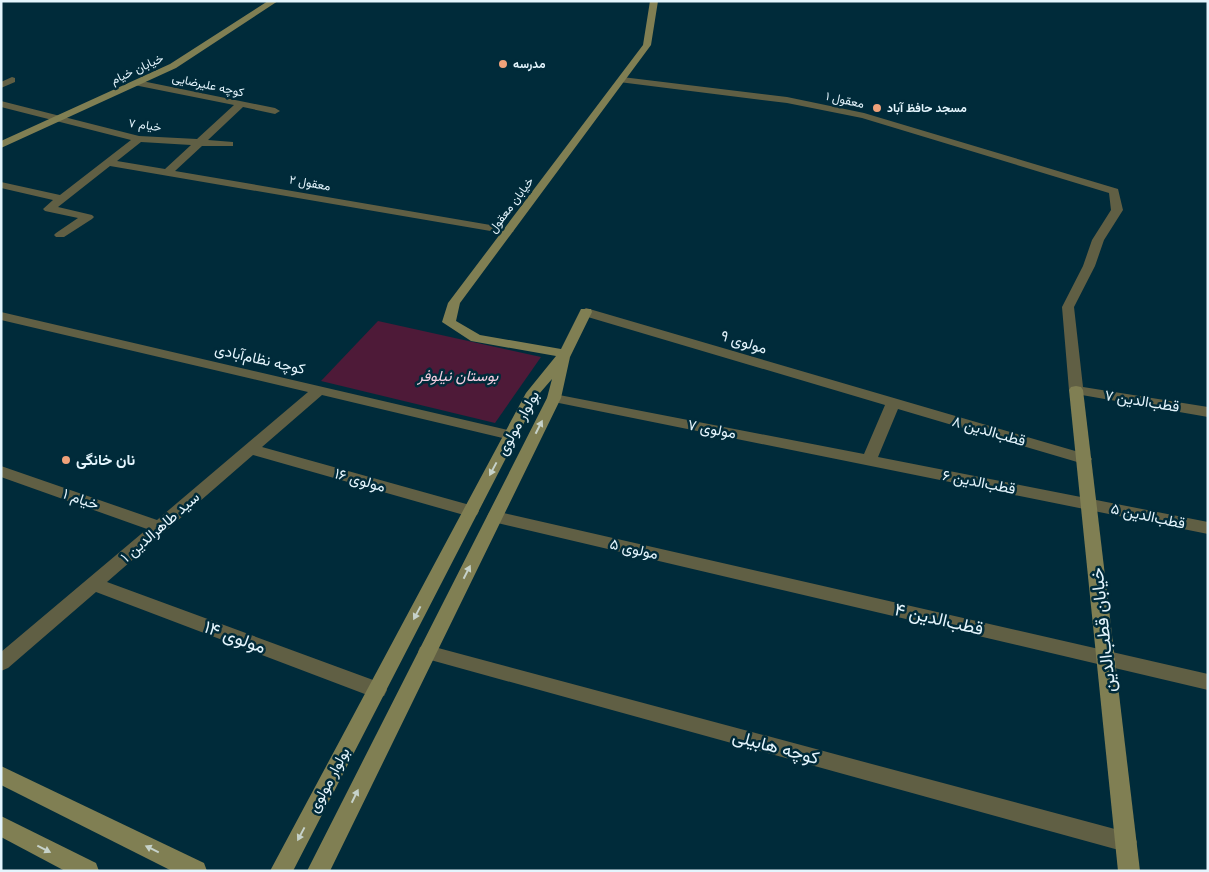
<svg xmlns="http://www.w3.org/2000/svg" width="1209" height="872" font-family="Georgia,Vazirmatn,serif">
  <rect width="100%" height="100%" fill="#002b3a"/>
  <path fill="#4e1a38" d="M 378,321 L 541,357 L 495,423 L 321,381 Z"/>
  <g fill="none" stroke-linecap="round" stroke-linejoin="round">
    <g fill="#605f44" fill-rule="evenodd">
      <path d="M 12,77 L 15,78 L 15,82 L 1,88 L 1,82 Z"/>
      <path d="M 622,77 L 787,97 L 864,113 L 1118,189 L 1123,210 L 1104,240 L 1095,266 L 1074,307 L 1083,387 L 1208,407 L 1208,417 L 1076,394 L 1071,393 L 1069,390 L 1062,307 L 1083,266 L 1092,240 L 1111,210 L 1109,193 L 862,118 L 787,103 L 619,82 L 619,78 Z"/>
      <path d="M 137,80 L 275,108 L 280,111 L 275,114 L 243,107 L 208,140 L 233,142 L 233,146 L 202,146 L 175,171 L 508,228 L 514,231 L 508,234 L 110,166 L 58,207 L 92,215 L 94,217 L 92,219 L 64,237 L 56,237 L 54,235 L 56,233 L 78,218 L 45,211 L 43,209 L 53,200 L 1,188 L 1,182 L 60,195 L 131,140 L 1,107 L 1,101 L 139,136 L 197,139 L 234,105 L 134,85 L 132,83 ZM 141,142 L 191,145 L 165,169 L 117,161 Z"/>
      <path d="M 586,308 L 1089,455 L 1092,459 L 1089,463 L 1084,464 L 898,409 L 878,457 L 1208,522 L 1208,534 L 549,401 L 547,398 L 549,395 L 554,394 L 864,454 L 885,405 L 581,315 L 580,312 Z"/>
      <path d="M 1,312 L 516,432 L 518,435 L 516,438 L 511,440 L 322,395 L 262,447 L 477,507 L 479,511 L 477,515 L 471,517 L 253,455 L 107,582 L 384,684 L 387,690 L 384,696 L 377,698 L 370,696 L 96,592 L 8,668 L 1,671 L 1,652 L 147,529 L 1,477 L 1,466 L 157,520 L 308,392 L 1,320 Z"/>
      <path d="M 495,511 L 1208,674 L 1208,690 L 489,521 L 487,517 L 489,513 Z"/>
      <path d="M 427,645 L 1126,832 L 1134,835 L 1137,842 L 1134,849 L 1126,852 L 427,659 L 420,657 L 418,652 L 420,647 Z"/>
    </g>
    <g fill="#807f53" fill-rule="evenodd">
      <path d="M 268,1 L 278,1 L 176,68 L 1,148 L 1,141 L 170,64 Z"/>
      <path d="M 650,1 L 658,1 L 651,45 L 460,303 L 456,321 L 480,335 L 561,349 L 581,309 L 591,309 L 592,312 L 570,357 L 561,398 L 330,871 L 307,871 L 547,398 L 552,379 L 539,394 L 293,871 L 270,871 L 526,393 L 556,356 L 471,341 L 442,322 L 448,303 L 643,45 Z"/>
      <path d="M 1076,386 L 1081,387 L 1083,390 L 1140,871 L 1118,871 L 1069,390 L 1071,387 Z"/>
      <path d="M 1,766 L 204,863 L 207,871 L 172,871 L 1,785 Z"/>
      <path d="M 1,816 L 96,863 L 99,871 L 65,871 L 1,837 Z"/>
    </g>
  </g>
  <defs><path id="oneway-solid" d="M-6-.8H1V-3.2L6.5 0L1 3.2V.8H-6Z" transform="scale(1.25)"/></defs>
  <g fill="#c6d2ca">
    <use href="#oneway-solid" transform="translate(539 427) rotate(-63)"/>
    <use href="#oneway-solid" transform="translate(493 469) rotate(118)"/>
    <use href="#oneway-solid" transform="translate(467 572) rotate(-63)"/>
    <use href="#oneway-solid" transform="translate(417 613) rotate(118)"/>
    <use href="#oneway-solid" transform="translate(355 796) rotate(-64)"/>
    <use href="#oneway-solid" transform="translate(301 834) rotate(118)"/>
    <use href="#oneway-solid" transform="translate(44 849) rotate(27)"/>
    <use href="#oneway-solid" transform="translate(152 849) rotate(-154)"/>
  </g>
  <g fill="#f0a27a" stroke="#002b3a" stroke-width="2">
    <circle cx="503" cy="64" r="5"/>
    <circle cx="877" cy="108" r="5"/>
    <circle cx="66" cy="460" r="5"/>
  </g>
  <g text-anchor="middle" stroke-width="5" stroke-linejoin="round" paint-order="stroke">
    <g font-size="12" font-weight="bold" fill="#e4f5fd" stroke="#002b3a" text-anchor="start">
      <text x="513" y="68">مدرسه</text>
      <text x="887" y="112">مسجد حافظ آباد</text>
    </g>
    <g font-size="12" fill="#e4f5fd" stroke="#002b3a">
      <text transform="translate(137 69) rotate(-25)" y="4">خیابان خیام</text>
      <text transform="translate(208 85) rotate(12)" y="4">کوچه علیرضایی</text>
      <text transform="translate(845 100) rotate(12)" y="4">معقول ۱</text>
      <text transform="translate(145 125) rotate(8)" y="4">خیام ۷</text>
      <text transform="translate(310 183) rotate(10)" y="4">معقول ۲</text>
      <text transform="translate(511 205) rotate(-53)" y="4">خیابان معقول</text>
    </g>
    <g font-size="15" fill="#e4f5fd" stroke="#002b3a">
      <text transform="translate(744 342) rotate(17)" y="5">مولوی ۹</text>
      <text transform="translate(260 359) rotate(13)" y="5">کوچه نظام‌آبادی</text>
      <text transform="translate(1142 401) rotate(9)" y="5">قطب‌الدین ۷</text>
      <text transform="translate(518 423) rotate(-61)" y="5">بولوار مولوی</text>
      <text transform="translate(712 429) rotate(11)" y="5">مولوی ۷</text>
      <text transform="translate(989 431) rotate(16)" y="5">قطب‌الدین ۸</text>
      <text transform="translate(360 480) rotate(16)" y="5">مولوی ۱۶</text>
      <text transform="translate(979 482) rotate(11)" y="5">قطب‌الدین ۶</text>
      <text transform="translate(81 499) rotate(19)" y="5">خیام ۱</text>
      <text transform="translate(1148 516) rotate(12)" y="5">قطب‌الدین ۵</text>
      <text transform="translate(160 527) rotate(-41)" y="5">سید طاهرالدین ۱</text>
      <text transform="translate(634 549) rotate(13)" y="5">مولوی ۵</text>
      <text transform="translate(329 780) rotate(-62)" y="5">بولوار مولوی</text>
    </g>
    <g font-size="15" font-style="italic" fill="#f5cfe1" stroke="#002b3a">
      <text x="458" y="381">بوستان نیلوفر</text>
    </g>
    <g font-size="15" font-weight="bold" fill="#e4f5fd" stroke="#002b3a" text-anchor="start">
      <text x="76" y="465">نان خانگی</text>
    </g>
    <g font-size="18" fill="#e4f5fd" stroke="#002b3a">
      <text transform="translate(939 619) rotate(13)" y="6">قطب‌الدین ۴</text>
      <text transform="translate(1103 630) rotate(-96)" y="6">خیابان قطب‌الدین</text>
      <text transform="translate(235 637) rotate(20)" y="6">مولوی ۱۴</text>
      <text transform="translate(776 747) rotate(15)" y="6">کوچه هابیلی</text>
    </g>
  </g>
  <rect width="1209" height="872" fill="none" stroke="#e4f5fd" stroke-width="5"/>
</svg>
